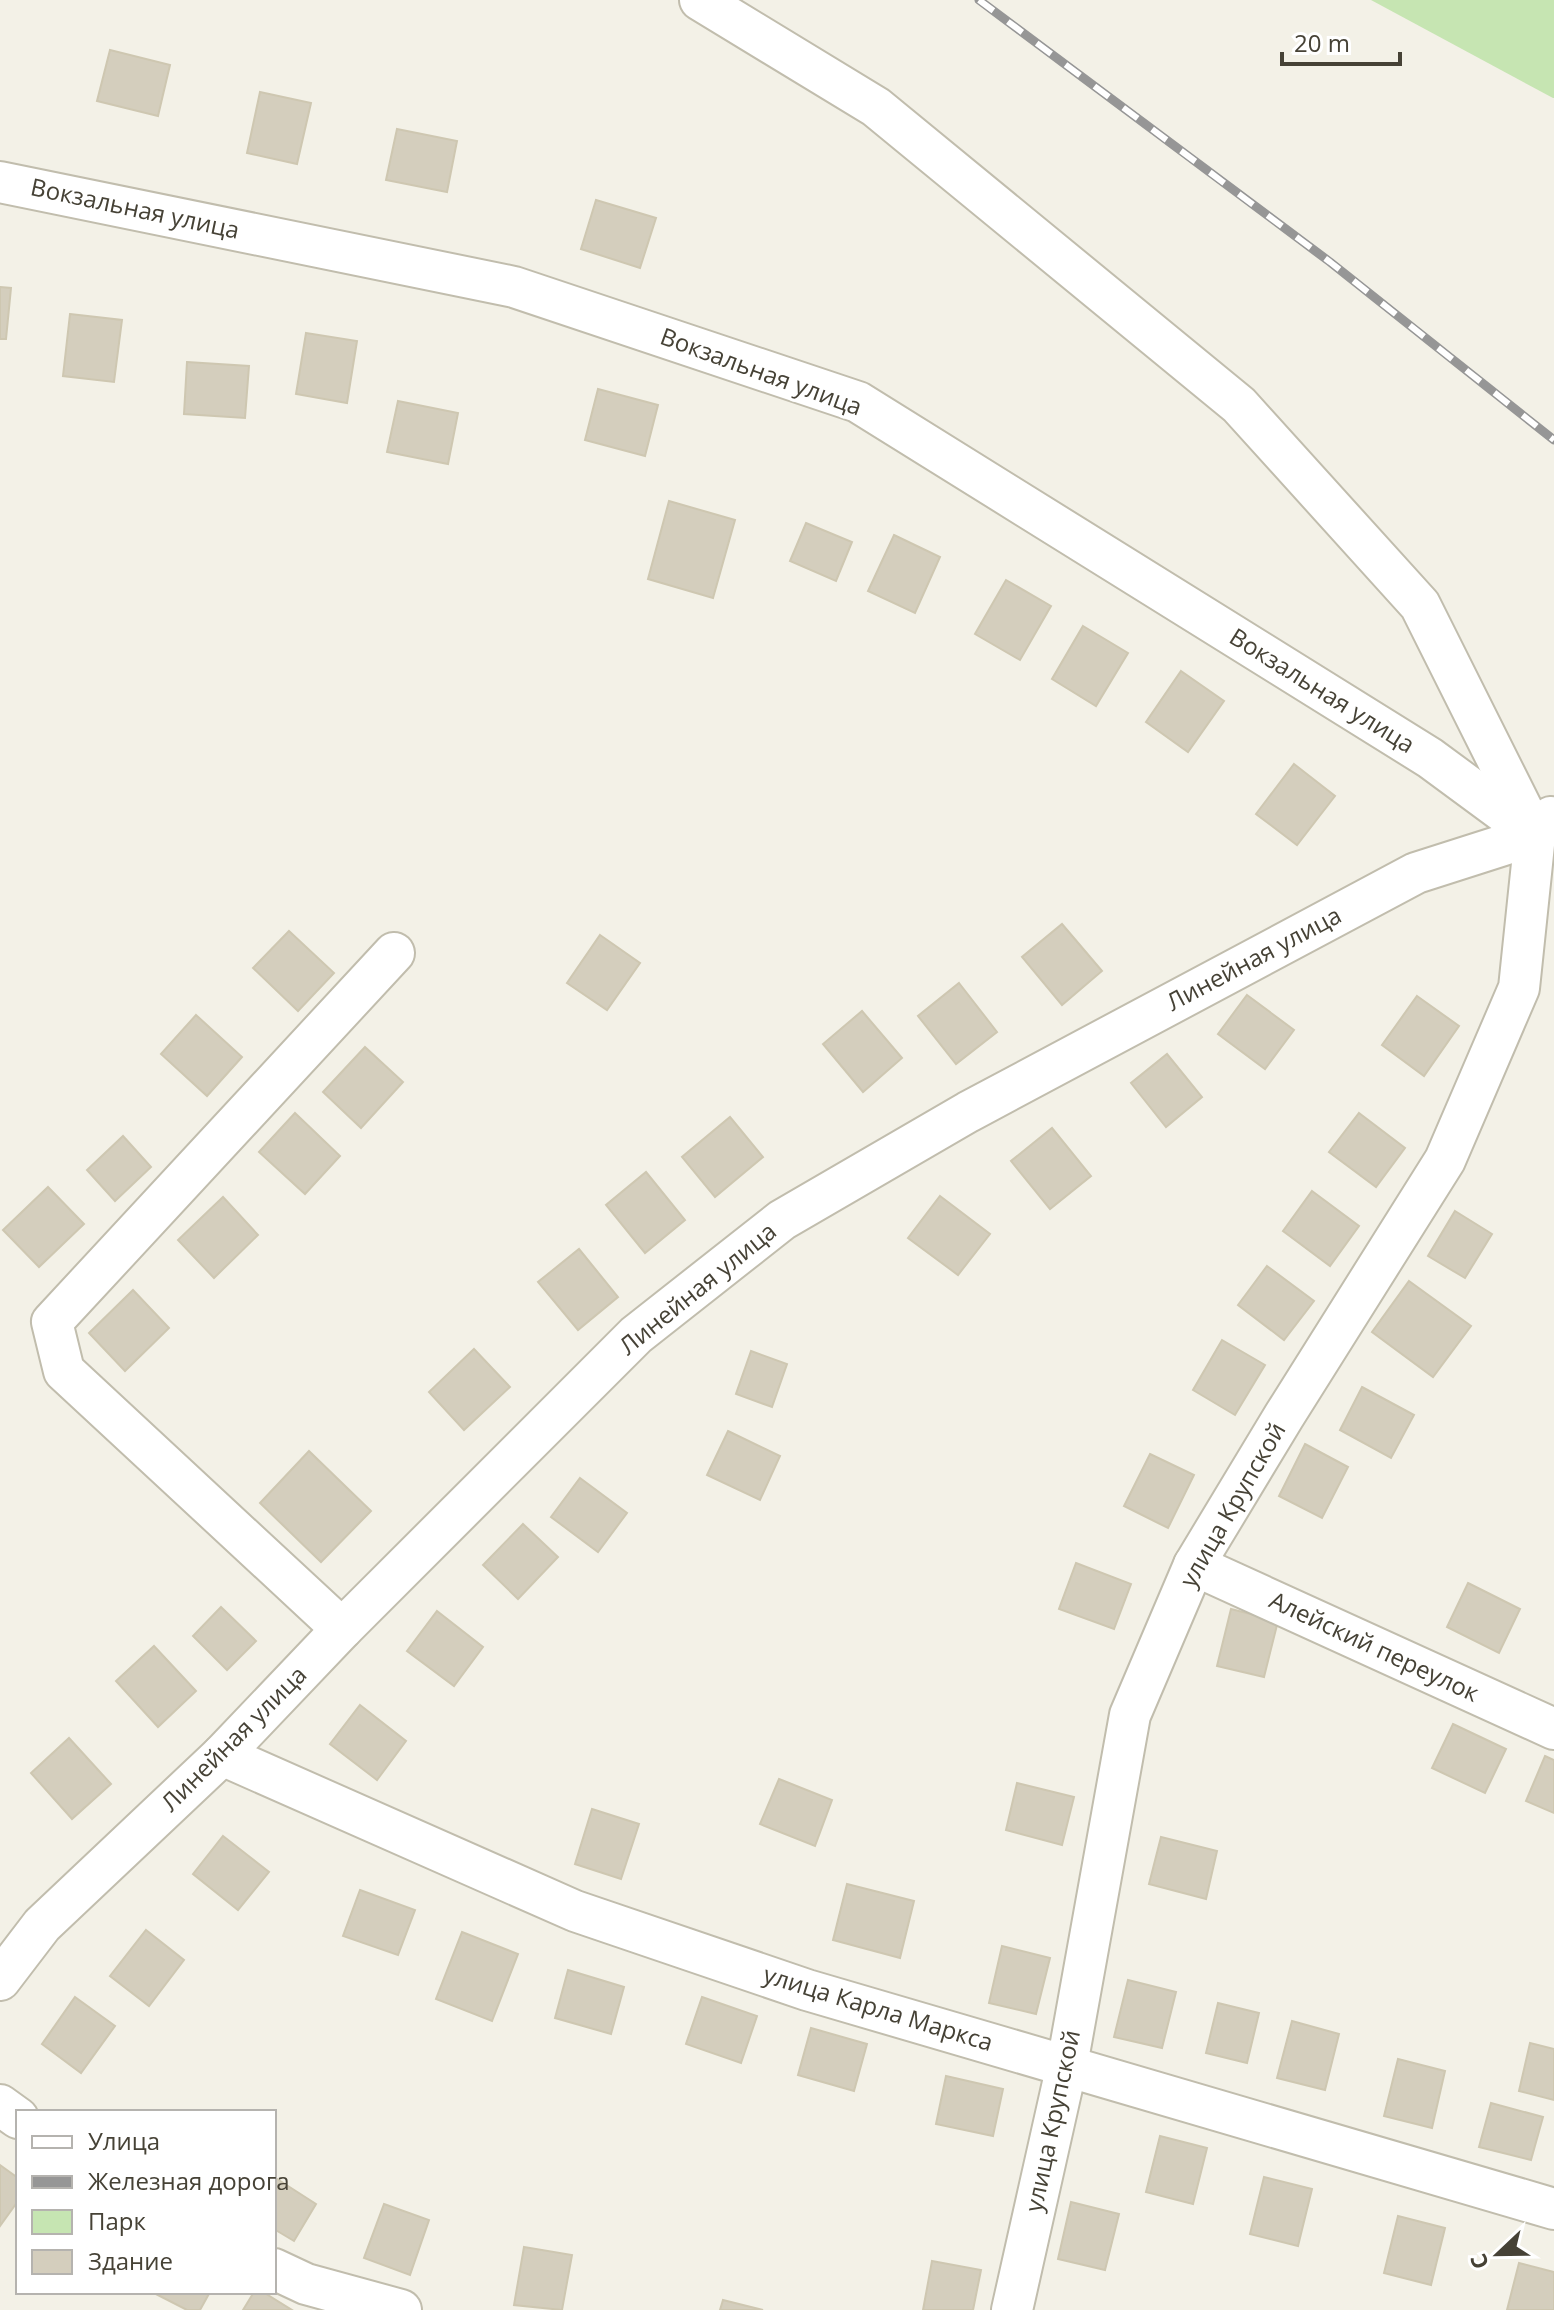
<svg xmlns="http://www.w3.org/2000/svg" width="1554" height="2310" font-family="'Open Sans',sans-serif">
  <rect width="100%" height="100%" fill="#f3f1e7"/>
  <path fill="#c6e5b2" d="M 1371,0 L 1554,0 L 1554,98 L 1553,98 Z"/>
  <g fill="#d4cebd" stroke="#cec7b1" stroke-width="2">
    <path d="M 110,50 L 170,65 L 158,116 L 97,101 Z"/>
    <path d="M 260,92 L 311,103 L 297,164 L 247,153 Z"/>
    <path d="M 397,129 L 457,141 L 447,192 L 386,180 Z"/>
    <path d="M 596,200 L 656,218 L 640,268 L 581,249 Z"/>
    <path d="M 0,287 L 11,288 L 6,339 L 0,339 Z"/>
    <path d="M 70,314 L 122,320 L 114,382 L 63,376 Z"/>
    <path d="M 306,333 L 357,341 L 347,403 L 296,394 Z"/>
    <path d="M 187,362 L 249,366 L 245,418 L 184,414 Z"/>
    <path d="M 598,389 L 658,405 L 645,456 L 585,440 Z"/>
    <path d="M 398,401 L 458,413 L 448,464 L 387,452 Z"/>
    <path d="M 669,501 L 735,520 L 713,598 L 648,579 Z"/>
    <path d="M 806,523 L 852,542 L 836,581 L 790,561 Z"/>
    <path d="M 894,535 L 940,557 L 915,613 L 868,591 Z"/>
    <path d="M 1006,580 L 1051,606 L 1020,660 L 975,634 Z"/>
    <path d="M 1083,626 L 1128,653 L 1096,706 L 1052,679 Z"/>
    <path d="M 1181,671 L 1224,701 L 1188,752 L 1146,722 Z"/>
    <path d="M 1294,764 L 1335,796 L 1297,845 L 1256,814 Z"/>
    <path d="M 1062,924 L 1102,971 L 1062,1005 L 1022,957 Z"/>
    <path d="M 289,931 L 334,973 L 298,1011 L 253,968 Z"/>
    <path d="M 600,935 L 640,963 L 607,1010 L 567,983 Z"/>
    <path d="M 959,983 L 997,1032 L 956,1064 L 918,1016 Z"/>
    <path d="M 1247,995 L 1294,1030 L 1265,1069 L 1218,1034 Z"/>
    <path d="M 1417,996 L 1459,1026 L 1424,1076 L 1382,1045 Z"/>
    <path d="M 862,1011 L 902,1058 L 863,1092 L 823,1044 Z"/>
    <path d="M 196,1015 L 242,1057 L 207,1096 L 161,1054 Z"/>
    <path d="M 365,1047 L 403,1082 L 361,1128 L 323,1092 Z"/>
    <path d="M 1167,1054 L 1202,1097 L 1166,1127 L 1131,1083 Z"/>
    <path d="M 295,1113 L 340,1156 L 305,1194 L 259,1152 Z"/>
    <path d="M 1359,1113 L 1405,1148 L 1376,1187 L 1329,1152 Z"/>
    <path d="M 730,1117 L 763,1157 L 715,1197 L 682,1157 Z"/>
    <path d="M 1052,1128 L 1091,1176 L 1050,1209 L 1011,1161 Z"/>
    <path d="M 123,1136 L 151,1167 L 115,1201 L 87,1170 Z"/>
    <path d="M 646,1172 L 685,1220 L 645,1253 L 606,1205 Z"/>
    <path d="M 48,1187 L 84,1224 L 39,1267 L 3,1230 Z"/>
    <path d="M 1312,1191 L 1359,1226 L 1330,1266 L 1283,1231 Z"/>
    <path d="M 940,1196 L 990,1234 L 958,1275 L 908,1238 Z"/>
    <path d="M 223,1197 L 258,1235 L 214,1278 L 178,1240 Z"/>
    <path d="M 1455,1211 L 1492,1234 L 1465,1278 L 1428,1256 Z"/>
    <path d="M 579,1249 L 618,1297 L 578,1330 L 538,1282 Z"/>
    <path d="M 1267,1266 L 1314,1301 L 1284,1340 L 1238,1305 Z"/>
    <path d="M 1409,1281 L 1471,1326 L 1433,1377 L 1372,1332 Z"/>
    <path d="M 133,1290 L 169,1328 L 125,1371 L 89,1333 Z"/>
    <path d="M 1222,1340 L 1265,1365 L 1235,1415 L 1193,1390 Z"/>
    <path d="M 474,1349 L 510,1387 L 464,1430 L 429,1392 Z"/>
    <path d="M 751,1351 L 787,1364 L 772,1407 L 736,1394 Z"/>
    <path d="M 1362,1387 L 1414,1415 L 1391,1458 L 1340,1430 Z"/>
    <path d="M 728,1431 L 780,1456 L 760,1500 L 707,1475 Z"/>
    <path d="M 1305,1444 L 1348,1467 L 1322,1518 L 1279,1496 Z"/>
    <path d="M 309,1451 L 371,1511 L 321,1562 L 260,1503 Z"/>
    <path d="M 1150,1454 L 1194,1475 L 1168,1528 L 1124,1506 Z"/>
    <path d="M 580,1478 L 627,1513 L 598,1552 L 551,1517 Z"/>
    <path d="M 523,1524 L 558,1557 L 518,1599 L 483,1565 Z"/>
    <path d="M 1076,1563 L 1131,1584 L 1114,1629 L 1059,1609 Z"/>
    <path d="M 1468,1583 L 1520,1609 L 1499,1653 L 1447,1627 Z"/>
    <path d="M 221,1607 L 256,1641 L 227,1670 L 193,1636 Z"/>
    <path d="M 1231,1609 L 1278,1621 L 1264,1677 L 1217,1666 Z"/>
    <path d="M 437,1611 L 483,1647 L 454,1686 L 407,1651 Z"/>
    <path d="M 154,1646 L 196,1691 L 158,1727 L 116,1681 Z"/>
    <path d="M 360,1705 L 406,1741 L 377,1780 L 330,1744 Z"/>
    <path d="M 1453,1724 L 1506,1749 L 1485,1793 L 1432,1768 Z"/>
    <path d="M 69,1738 L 111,1784 L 72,1819 L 31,1773 Z"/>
    <path d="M 1545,1756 L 1554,1760 L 1554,1813 L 1526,1801 Z"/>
    <path d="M 779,1779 L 832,1800 L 815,1846 L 760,1824 Z"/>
    <path d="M 1017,1783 L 1074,1797 L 1062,1845 L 1006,1830 Z"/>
    <path d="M 592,1809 L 639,1824 L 621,1879 L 575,1864 Z"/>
    <path d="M 223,1836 L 269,1872 L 238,1910 L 193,1874 Z"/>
    <path d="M 1161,1837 L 1217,1851 L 1206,1899 L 1149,1884 Z"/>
    <path d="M 847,1884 L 914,1901 L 900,1958 L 833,1940 Z"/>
    <path d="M 360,1890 L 415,1910 L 398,1955 L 343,1936 Z"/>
    <path d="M 146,1930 L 184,1960 L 149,2006 L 110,1976 Z"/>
    <path d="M 462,1932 L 518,1954 L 492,2021 L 436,1999 Z"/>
    <path d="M 1002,1946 L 1050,1958 L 1036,2014 L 989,2003 Z"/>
    <path d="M 568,1970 L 624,1987 L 611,2034 L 555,2018 Z"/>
    <path d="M 1128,1980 L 1176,1992 L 1162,2048 L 1114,2037 Z"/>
    <path d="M 75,1997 L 115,2026 L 81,2073 L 42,2044 Z"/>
    <path d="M 702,1997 L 757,2016 L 741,2063 L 686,2044 Z"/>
    <path d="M 1218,2003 L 1259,2013 L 1247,2063 L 1206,2053 Z"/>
    <path d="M 1292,2021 L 1339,2034 L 1325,2090 L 1277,2078 Z"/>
    <path d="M 811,2028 L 867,2044 L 854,2091 L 798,2075 Z"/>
    <path d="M 1530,2043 L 1554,2049 L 1554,2100 L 1519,2091 Z"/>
    <path d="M 1398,2059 L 1445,2071 L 1432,2128 L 1384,2116 Z"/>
    <path d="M 946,2076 L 1003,2089 L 993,2136 L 936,2124 Z"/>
    <path d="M 1491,2103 L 1543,2117 L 1531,2160 L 1479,2147 Z"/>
    <path d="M 1160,2136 L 1207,2148 L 1193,2204 L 1146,2192 Z"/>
    <path d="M 0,2165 L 18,2178 L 18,2201 L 0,2226 Z"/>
    <path d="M 274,2177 L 316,2204 L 294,2241 L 274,2229 Z"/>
    <path d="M 1264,2177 L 1312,2189 L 1298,2246 L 1250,2234 Z"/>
    <path d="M 1071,2202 L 1119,2214 L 1105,2270 L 1058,2259 Z"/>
    <path d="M 384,2204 L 429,2220 L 410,2275 L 364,2258 Z"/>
    <path d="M 1398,2216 L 1445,2228 L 1431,2285 L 1384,2273 Z"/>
    <path d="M 524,2247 L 572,2255 L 562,2310 L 514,2305 Z"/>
    <path d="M 932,2261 L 981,2270 L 973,2310 L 923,2310 Z"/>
    <path d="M 1519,2263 L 1554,2272 L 1554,2310 L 1507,2310 Z"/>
    <path d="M 152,2292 L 210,2292 L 200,2310 L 187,2310 Z"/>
    <path d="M 254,2292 L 263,2292 L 292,2310 L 243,2310 Z"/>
    <path d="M 723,2300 L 763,2310 L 720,2310 Z"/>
  </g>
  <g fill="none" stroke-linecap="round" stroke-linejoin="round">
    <g stroke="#c1bdad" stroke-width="44">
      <g id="minor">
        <path d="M 700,0 L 876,107 L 1239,405 L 1420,605 L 1535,835 L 1519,988 L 1445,1160 L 1284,1416 L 1194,1565 L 1130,1715 L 1067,2065 L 1012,2310"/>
        <path d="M 0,182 L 514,287 L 858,402 L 1430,758 L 1529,831"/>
        <path d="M 1194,1565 L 1554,1729"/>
        <path d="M 342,1629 L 64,1371 L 52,1322 L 394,953"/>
        <path d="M 222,1755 L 575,1911 L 807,1990 L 1554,2209"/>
        <path d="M 0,1980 L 42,1925 L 222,1755 L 342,1629 L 636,1335 L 782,1220 L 968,1112 L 1416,873 L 1535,835 L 1551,817"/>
        <path d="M 0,2105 L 18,2118"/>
        <path d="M 274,2269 L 306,2284 L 401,2310"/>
      </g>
    </g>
    <use href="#minor" stroke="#fff" stroke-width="40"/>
    <g stroke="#969696" stroke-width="9">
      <path id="rail" d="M 979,0 L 1330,262 L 1554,440"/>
    </g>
    <use href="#rail" stroke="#fff" stroke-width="6" stroke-dasharray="18" stroke-linecap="butt"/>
  </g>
  <g text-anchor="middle" stroke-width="6" stroke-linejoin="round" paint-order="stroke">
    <g font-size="24" fill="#464236" stroke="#fff">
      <text transform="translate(135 209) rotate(12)" y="8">Вокзальная улица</text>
      <text transform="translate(761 372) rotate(20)" y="8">Вокзальная улица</text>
      <text transform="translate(1322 691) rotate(32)" y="8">Вокзальная улица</text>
      <text transform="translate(1254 959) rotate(-28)" y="8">Линейная улица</text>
      <text transform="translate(698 1289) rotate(-39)" y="8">Линейная улица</text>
      <text transform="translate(1233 1505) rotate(-60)" y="8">улица Крупской</text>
      <text transform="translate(1374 1647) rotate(25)" y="8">Алейский переулок</text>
      <text transform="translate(234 1739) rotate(-45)" y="8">Линейная улица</text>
      <text transform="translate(878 2009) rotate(17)" y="8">улица Карла Маркса</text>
      <text transform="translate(1053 2121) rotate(-78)" y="8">улица Крупской</text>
    </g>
  </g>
  <rect x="16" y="2110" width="260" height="184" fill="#ffffff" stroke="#b5b3af" stroke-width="2"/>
  <rect x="32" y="2136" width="40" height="12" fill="#ffffff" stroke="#b5b3af" stroke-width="2"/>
  <text x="88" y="2150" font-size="24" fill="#464236">Улица</text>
  <rect x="32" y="2176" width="40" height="12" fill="#969696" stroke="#b5b3af" stroke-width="2"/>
  <text x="88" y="2190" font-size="24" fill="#464236">Железная дорога</text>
  <rect x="32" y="2210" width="40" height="24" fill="#c6e5b2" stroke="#b5b3af" stroke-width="2"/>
  <text x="88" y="2230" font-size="24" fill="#464236">Парк</text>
  <rect x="32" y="2250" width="40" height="24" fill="#d4cebd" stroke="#b5b3af" stroke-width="2"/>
  <text x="88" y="2270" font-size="24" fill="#464236">Здание</text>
  <g transform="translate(1498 2254) rotate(248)" stroke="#ffffff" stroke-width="6" paint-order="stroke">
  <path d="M0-6L14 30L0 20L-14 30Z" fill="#464236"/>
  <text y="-12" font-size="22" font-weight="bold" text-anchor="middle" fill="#464236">С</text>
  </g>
  <path d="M1282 52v12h118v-12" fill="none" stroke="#464236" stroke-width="4"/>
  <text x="1294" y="52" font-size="24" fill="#464236" stroke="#ffffff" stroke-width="6" paint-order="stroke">20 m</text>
</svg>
